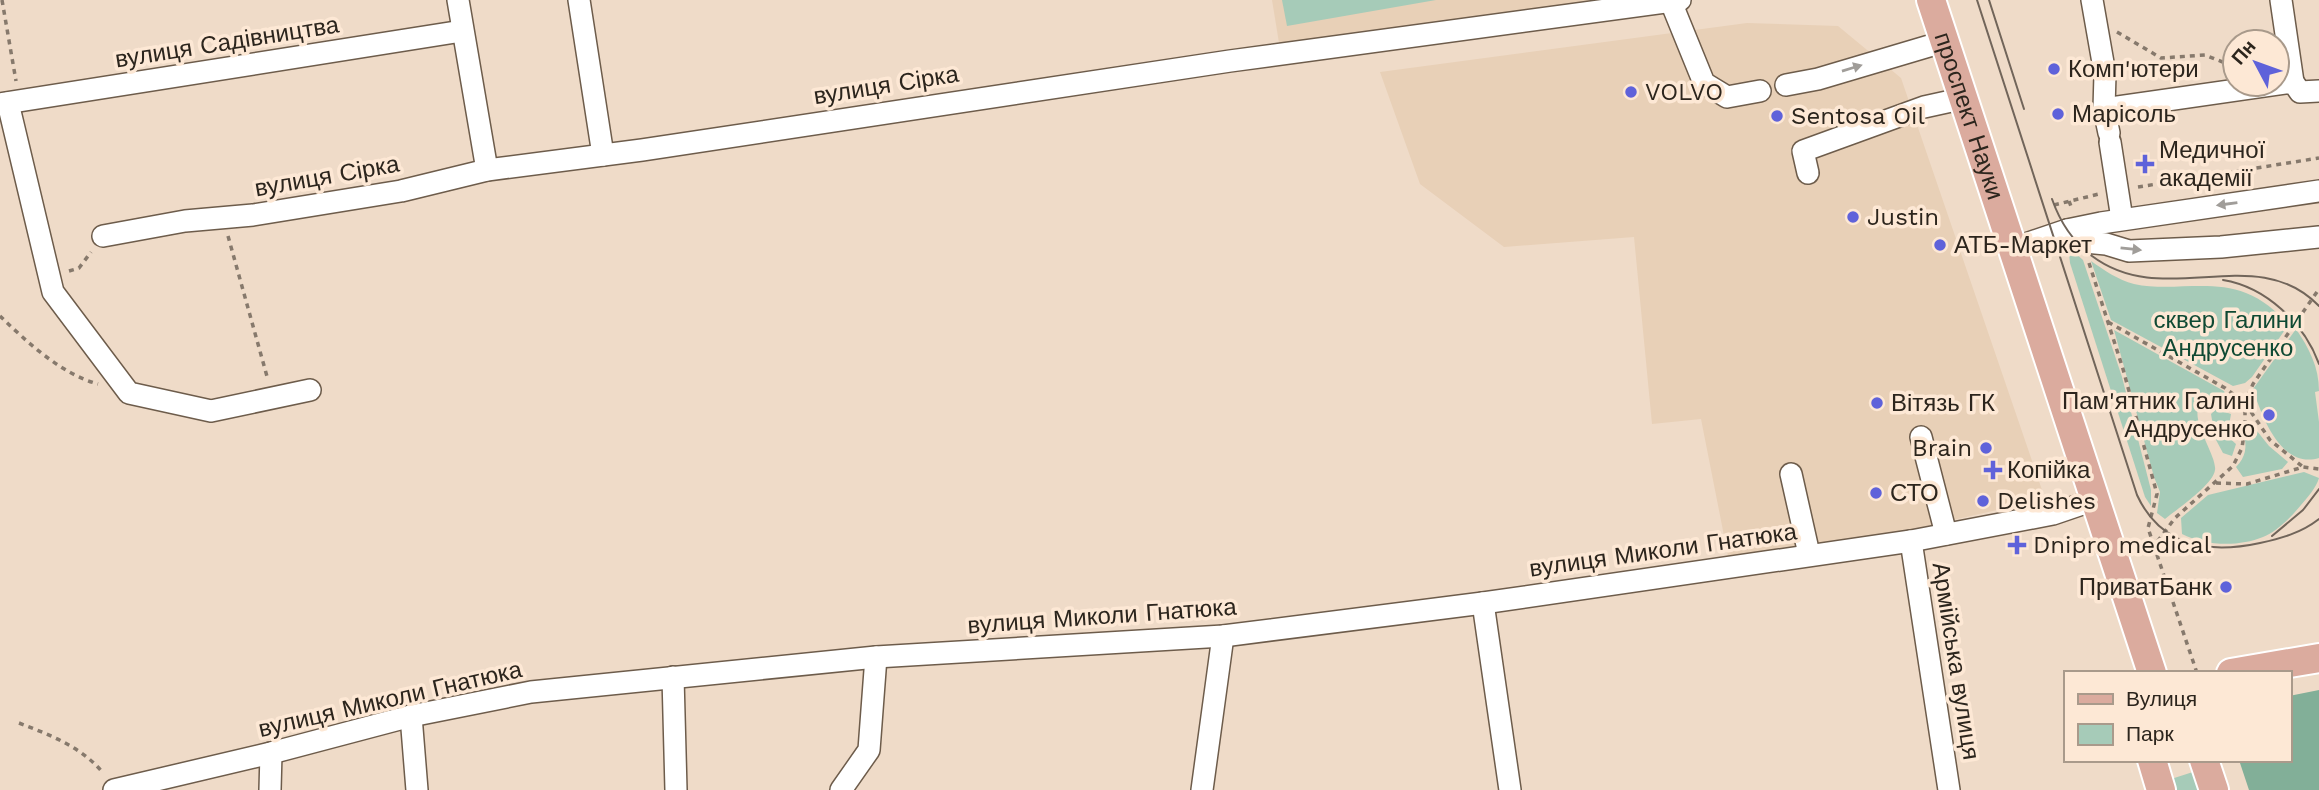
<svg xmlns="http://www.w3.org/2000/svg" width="2319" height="790" font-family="'Work Sans',sans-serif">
  <rect width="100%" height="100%" fill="#efdbc8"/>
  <g fill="#e8d0b7">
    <path d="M 1272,0 L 1599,0 L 1466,22 L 1280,49 Z"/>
    <path d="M 1747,23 L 1838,26 L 1901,78 L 2042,490 L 2019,505 L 1909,530 L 1728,556 L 1701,419 L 1652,424 L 1634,237 L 1504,247 L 1420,184 L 1380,72 Z"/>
  </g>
  <g fill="#a6cbb8">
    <path d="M 1282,0 L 1436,0 L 1287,26 Z"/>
    <path d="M 2074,252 L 2083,260 L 2122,377 L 2151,490 L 2151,506 L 2145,497 L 2070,263 L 2069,253 Z"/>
    <path d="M 2091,261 C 2104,270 2118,280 2134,284 C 2170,292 2211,279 2246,293 C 2264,300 2275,311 2289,324 L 2252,377 L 2245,383 L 2233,386 L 2111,320 Z"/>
    <path d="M 2296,329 C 2309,348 2319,367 2319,391 L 2315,392 L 2319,422 L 2319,458 C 2281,469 2262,417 2253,389 Z"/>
    <path d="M 2114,330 L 2224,391 L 2228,399 C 2166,392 2218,451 2215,470 C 2213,485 2177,509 2165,519 L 2157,513 L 2160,492 L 2154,477 Z"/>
    <path d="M 2216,409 L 2231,414 C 2229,427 2225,435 2236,444 L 2232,456 L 2223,453 L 2215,438 L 2211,414 Z"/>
    <path d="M 2257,431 L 2269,446 L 2288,462 L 2282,469 L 2243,477 L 2236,467 C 2246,457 2247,447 2244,434 Z"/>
    <path d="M 2304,472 L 2319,478 C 2316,488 2308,497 2301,505 C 2291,517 2278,531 2263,537 C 2239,547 2205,546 2182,534 L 2181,518 L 2208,495 Z"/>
    <path d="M 2196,771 L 2202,790 L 2172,790 L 2168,780 Z"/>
  </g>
  <path fill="#82af98" d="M 2319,690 L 2319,790 L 2249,790 L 2239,760 L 2289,760 L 2289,696 Z"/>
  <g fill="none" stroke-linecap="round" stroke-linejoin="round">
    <g stroke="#6d5c4b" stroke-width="24">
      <g id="minor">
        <path d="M 458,0 L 487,170"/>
        <path d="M 579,0 L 603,155"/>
        <path d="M 2092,0 L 2105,74 L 2104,109 L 2109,133"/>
        <path d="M 2281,0 L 2293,82"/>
        <path d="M 1671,2 L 1704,83 L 1727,97 L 1760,91"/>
        <path d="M 1786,85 L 1818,79 L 1946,41"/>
        <path d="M 8,103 L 53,292 L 129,393 L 211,411 L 310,390"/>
        <path d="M 0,104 L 462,31"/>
        <path d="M 2104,109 L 2293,82 L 2300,92 L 2319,91"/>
        <path d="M 2110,142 L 2122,219"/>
        <path d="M 1808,173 L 1803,151 L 1924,107 L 1965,98"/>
        <path d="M 2067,230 L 2085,242 L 2106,244 L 2129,251 L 2221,247 L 2319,237"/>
        <path d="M 103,236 L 185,221 L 253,215 L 401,191 L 487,170 L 642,150 L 1230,61 L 1680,0"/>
        <path d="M 2014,248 L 2067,230 L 2101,223 L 2319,191"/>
        <path d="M 1921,437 L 1946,534"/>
        <path d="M 1791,474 L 1809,554"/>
        <path d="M 1911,541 L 1949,790"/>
        <path d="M 1483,603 L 1510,790"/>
        <path d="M 673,677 L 676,790"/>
        <path d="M 411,716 L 417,790"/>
        <path d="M 114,790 L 271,753 L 411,716 L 531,692 L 876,657 L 1223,636 L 1483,603 L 1911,541 L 2053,514 L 2094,500"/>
        <path d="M 270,790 L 271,753"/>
        <path d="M 841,790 L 869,750 L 876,657"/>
        <path d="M 1202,790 L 1223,636"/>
      </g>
    </g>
    <g stroke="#fff" stroke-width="32">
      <g id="major">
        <path id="s1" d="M 1931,0 L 2152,673"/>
        <path d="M 2231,673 L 2319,658"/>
        <path d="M 2152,760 L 2161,790"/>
        <path d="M 2204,760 L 2214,790"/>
      </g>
    </g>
    <g stroke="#86796c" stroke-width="3.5" stroke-dasharray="5 5" stroke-linecap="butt">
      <path d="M 2,0 L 16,81"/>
      <path d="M 2117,32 L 2161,58 L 2205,55 L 2235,67"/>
      <path d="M 2138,187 L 2319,158"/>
      <path d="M 2069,201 L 2072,209"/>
      <path d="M 2054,205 L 2099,194"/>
      <path d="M 228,236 L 268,380"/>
      <path d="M 2089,263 L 2123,369 L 2157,494 L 2148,528 L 2154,546"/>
      <path d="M 69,271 L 79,268 L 91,252"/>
      <path d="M 0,316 C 27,342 61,374 98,384"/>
      <path d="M 2108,322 L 2225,388 L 2245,403 L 2270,440 L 2303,467"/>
      <path d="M 2216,483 L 2247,484 L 2303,467 L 2319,469"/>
      <path d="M 2197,673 L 2154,546 L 2175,518 L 2233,466 L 2242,448 L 2245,426 L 2245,403 L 2253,384 L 2319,289"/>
      <path d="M 19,723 C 50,735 82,747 103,773"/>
    </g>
    <use href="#minor" stroke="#fff" stroke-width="21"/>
    <use href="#major" stroke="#dbab9e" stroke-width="28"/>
    <g stroke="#71655a" stroke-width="2">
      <path d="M 1977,0 L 2137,495 C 2161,547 2209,554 2260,543 C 2282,538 2301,533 2319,519"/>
      <path d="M 1989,0 L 2024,109"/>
      <path d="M 2052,199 C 2060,222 2072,241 2092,256 C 2165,311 2255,240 2319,306"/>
      <path d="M 2223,280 C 2266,287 2304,323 2319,364"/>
      <path d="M 2272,536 L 2303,510 L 2319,489"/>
    </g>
  </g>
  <defs><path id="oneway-solid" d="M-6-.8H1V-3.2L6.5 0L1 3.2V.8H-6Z" transform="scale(1.75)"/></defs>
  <g fill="#a09d99">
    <use href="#oneway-solid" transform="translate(1852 68) rotate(-17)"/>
    <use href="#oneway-solid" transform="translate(2227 204) rotate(172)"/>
    <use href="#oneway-solid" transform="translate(2131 249) rotate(6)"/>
  </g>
  <g fill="#5f62da" stroke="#fde8d5" stroke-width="2.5">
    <circle cx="2054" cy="69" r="7"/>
    <circle cx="1631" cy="92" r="7"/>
    <circle cx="2058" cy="114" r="7"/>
    <circle cx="1777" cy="116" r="7"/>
    <path d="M2141.5 153.5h7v7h7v7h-7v7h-7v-7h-7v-7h7z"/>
    <circle cx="1853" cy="217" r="7"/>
    <circle cx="1940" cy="245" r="7"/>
    <circle cx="1877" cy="403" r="7"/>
    <circle cx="2269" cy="415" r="7"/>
    <circle cx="1986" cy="448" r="7"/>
    <path d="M1989.5 459.5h7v7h7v7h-7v7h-7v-7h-7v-7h7z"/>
    <circle cx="1876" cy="493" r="7"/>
    <circle cx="1983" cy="501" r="7"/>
    <path d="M2013.5 534.5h7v7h7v7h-7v7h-7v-7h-7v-7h7z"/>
    <circle cx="2226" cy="587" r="7"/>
  </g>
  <g text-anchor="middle" stroke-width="7" stroke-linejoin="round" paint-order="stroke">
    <g font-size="24" fill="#2c251d" stroke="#fde8d5">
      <text transform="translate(227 42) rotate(-9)" y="8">вулиця Садівництва</text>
      <text transform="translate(886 85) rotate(-9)" y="8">вулиця Сірка</text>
      <text dy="8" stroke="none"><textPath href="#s1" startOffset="122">проспект Науки</textPath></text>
      <text transform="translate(327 176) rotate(-10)" y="8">вулиця Сірка</text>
      <text transform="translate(1663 550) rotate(-8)" y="8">вулиця Миколи Гнатюка</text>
      <text transform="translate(1102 616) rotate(-4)" y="8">вулиця Миколи Гнатюка</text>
      <text transform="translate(1956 661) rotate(81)" y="8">Армійська вулиця</text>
      <text transform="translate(390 699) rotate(-13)" y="8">вулиця Миколи Гнатюка</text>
    </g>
    <g font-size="24" fill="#2c251d" stroke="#fde8d5" text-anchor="start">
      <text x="2068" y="77">Комп'ютери</text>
      <text x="1645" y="100">VOLVO</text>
      <text x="2072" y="122">Марісоль</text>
      <text x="1791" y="124">Sentosa Oil</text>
      <text x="2159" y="158">Медичної<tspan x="2159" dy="28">академії</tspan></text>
      <text x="1867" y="225">Justin</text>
      <text x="1954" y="253">АТБ-Маркет</text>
      <text x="2255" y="409" text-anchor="end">Пам'ятник Галині<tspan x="2255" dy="28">Андрусенко</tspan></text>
      <text x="1891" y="411">Вітязь ГК</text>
      <text x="1972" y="456" text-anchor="end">Brain</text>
      <text x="2007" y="478">Копійка</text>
      <text x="1890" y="501">СТО</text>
      <text x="1997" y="509">Delishes</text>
      <text x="2033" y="553">Dnipro medical</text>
      <text x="2212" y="595" text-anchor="end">ПриватБанк</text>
    </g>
    <g font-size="24" fill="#0f4933" stroke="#fde8d5">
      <text x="2228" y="328">сквер Галини<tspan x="2228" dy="28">Андрусенко</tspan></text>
    </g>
  </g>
  <rect x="2064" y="671" width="228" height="91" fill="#fde8d5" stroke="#a99a8b" stroke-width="2"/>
  <rect x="2078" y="694" width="35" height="10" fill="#dbab9e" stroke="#a99a8b" stroke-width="2"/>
  <text x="2126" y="706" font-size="21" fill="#2c251d">Вулиця</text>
  <rect x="2078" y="724" width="35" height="21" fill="#a6cbb8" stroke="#a99a8b" stroke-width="2"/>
  <text x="2126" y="741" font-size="21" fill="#2c251d">Парк</text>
  <g transform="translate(2256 63) rotate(311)"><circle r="33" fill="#fde8d5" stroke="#a99a8b" stroke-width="2"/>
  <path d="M0-5L12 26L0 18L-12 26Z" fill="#5f62da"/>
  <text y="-10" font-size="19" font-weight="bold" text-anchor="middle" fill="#2c251d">Пн</text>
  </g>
</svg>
